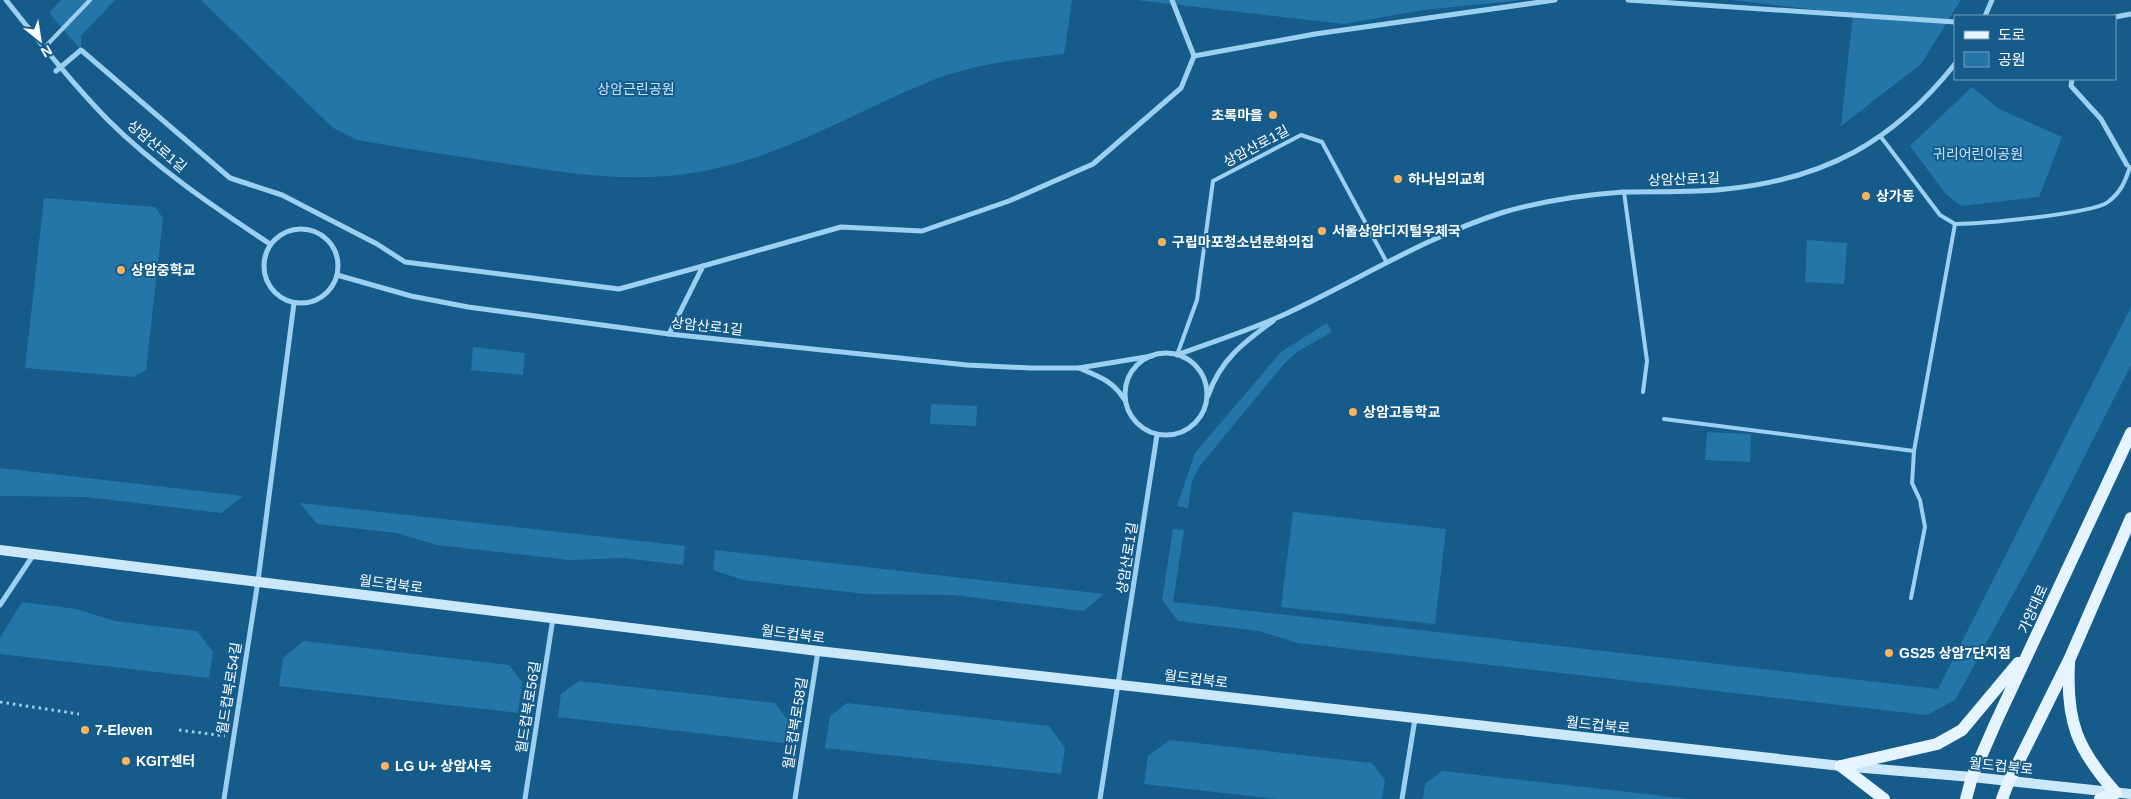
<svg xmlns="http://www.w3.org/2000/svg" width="2131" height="799" font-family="Helvetica,'Noto Sans KR',sans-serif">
  <rect width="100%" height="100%" fill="#155c8b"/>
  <g fill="#2476a8">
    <path d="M 61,0 L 115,0 L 81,36 L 81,50 L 49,13 Z"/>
    <path d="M 201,0 L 1072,0 L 1064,54 C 1017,59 971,65 928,82 C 862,109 799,147 730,165 C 650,187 581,175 502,163 C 453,156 405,148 357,140 L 333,128 Z"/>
    <path d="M 1136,0 L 1523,0 L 1423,10 L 1344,24 Z"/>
    <path d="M 1731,0 L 1961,0 L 1921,64 L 1841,126 L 1853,14 Z"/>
    <path d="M 1972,87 L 1999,109 L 2062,137 L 2039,197 L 1961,206 L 1945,193 L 1910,146 Z"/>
    <path d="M 44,198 L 155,207 L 163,218 L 146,370 L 133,377 L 25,368 Z"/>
    <path d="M 1807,240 L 1847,243 L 1844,284 L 1805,282 Z"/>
    <path d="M 2131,307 L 2131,365 L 2033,558 L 1955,700 L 1927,715 L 1298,643 L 1259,631 L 1178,621 L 1162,600 L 1173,529 L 1184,530 L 1173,602 L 1938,689 Z"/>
    <path d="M 1327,323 L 1332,332 L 1297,352 L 1284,364 L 1199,467 L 1192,481 L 1188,508 L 1177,506 L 1195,453 L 1281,352 Z"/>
    <path d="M 473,347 L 525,353 L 523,375 L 471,370 Z"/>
    <path d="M 931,404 L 977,406 L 976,426 L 930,424 Z"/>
    <path d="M 1707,432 L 1751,434 L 1750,462 L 1705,460 Z"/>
    <path d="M 0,468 L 243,496 L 221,513 L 87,497 L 6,496 L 0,496 Z"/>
    <path d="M 300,503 L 685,546 L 683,565 L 624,558 L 569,560 L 437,545 L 397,533 L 317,524 Z"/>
    <path d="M 1293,512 L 1446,529 L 1435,624 L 1281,607 Z"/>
    <path d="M 715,550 L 1104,594 L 1083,611 L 954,595 L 866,594 L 743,580 L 713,570 Z"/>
    <path d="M 22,602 L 76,609 L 115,621 L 197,631 L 213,652 L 209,678 L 0,654 L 0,638 Z"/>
    <path d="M 304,641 L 509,665 L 522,682 L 518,713 L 279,686 L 283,658 Z"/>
    <path d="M 579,681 L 775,703 L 788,720 L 784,743 L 558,717 L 561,694 Z"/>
    <path d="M 847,703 L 1049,726 L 1065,748 L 1061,774 L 825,748 L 830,716 Z"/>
    <path d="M 1170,740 L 1372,763 L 1385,780 L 1382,799 L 1276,799 L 1144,784 L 1148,756 Z"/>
    <path d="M 1442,771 L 1690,799 L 1423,799 L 1425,784 Z"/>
  </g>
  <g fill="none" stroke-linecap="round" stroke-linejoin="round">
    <g stroke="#9dd0f0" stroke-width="3" stroke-dasharray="2.5 4" stroke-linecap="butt">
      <path d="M 0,702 L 79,714"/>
      <path d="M 179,730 L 225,736"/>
    </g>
    <g stroke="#9dd0f0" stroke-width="4">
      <path d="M 44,48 L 90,0"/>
      <path d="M 1881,137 L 1940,215 L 1955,224 C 1980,224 2092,214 2108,202 C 2121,192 2125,182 2130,167"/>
      <path d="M 1624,192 L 1647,361 L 1643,392"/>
      <path d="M 1177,355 L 1197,300 L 1213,181 L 1301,135 L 1322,142 L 1386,261"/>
      <path d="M 1664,419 L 1914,451"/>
      <path d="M 1911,598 L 1925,527 L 1920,500 L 1912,483 L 1914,451 L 1955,224"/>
    </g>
    <g stroke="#9dd0f0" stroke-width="5">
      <path d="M 6,0 C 38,40 71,82 107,119 C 156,168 214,207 270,244"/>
      <path d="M 1628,0 L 1955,22"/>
      <path d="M 1985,16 L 1992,0"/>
      <path d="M 2115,17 L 2131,14"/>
      <path d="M 1194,56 L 1315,34 L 1555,0"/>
      <path d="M 56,71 L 81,50 L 230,178 L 282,195 L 377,244 L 405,262 L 619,289 L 703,266"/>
      <path d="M 2072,79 L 2071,86 L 2101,119 L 2127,165"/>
      <circle cx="301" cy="266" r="37"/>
      <path d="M 337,275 L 411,296 L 468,307 L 669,334 L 967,365 L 1031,368 L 1079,368 L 1152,356"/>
      <path d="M 669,334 L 703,266 L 841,227 L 922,231 L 1009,201 L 1093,164 L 1181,88 L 1194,56 L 1172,0"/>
      <circle cx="1166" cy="394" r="41"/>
      <path d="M 1177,355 C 1212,342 1247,331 1281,316 C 1355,282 1423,238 1501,213 C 1541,201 1582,195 1623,192 C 1657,191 1692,193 1726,189 C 1825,179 1893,142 1955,64"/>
      <path d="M 1079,368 C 1098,376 1113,381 1124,399"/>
      <path d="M 1208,396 C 1220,360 1243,343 1273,321"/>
      <path d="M 0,605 L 34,554"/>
      <path d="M 224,799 L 258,581 L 294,303"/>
      <path d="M 525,799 L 553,618"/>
      <path d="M 795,799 L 818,651"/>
      <path d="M 1100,799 L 1157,435"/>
      <path d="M 1402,799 L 1415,719"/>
    </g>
    <path stroke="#cbe8fb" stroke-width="10" d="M 0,550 L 818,651 L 1841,766 L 1972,777 L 2131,794"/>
    <g stroke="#e6f4ff" stroke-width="12">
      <path d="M 2069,663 C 2066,722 2077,749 2116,793 L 2100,799"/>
      <path d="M 1841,766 L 1937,744 L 1962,730 L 2018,663"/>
      <path d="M 1841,766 L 1884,799"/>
      <path d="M 1966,799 L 1972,777 L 1996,722 L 2131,433"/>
      <path d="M 2002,799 L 2009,781 L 2070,658 L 2131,518"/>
    </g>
  </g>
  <g fill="#ffb45c" stroke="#155c8b" stroke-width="2">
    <circle cx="1273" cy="115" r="5"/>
    <circle cx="1398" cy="179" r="5"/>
    <circle cx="1866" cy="196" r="5"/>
    <circle cx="1322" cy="231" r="5"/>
    <circle cx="1162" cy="242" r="5"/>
    <circle cx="121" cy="270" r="5"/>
    <circle cx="1353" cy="412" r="5"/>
    <circle cx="1889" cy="653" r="5"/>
    <circle cx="85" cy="730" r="5"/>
    <circle cx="126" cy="761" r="5"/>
    <circle cx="385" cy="766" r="5"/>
  </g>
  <g text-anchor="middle" stroke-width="4" stroke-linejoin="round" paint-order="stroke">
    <g font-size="14" fill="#c4e6fb" stroke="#155c8b">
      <text x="636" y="94">상암근린공원</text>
      <text x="1978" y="159">귀리어린이공원</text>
    </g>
    <g font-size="14" font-weight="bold" fill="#fff" stroke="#155c8b" text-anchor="start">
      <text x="1263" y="120" text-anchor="end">초록마을</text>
      <text x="1408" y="184">하나님의교회</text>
      <text x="1876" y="201">상가동</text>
      <text x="1332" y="236">서울상암디지털우체국</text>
      <text x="1172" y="247">구립마포청소년문화의집</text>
      <text x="131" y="275">상암중학교</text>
      <text x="1363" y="417">상암고등학교</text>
      <text x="1899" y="658">GS25 상암7단지점</text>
      <text x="95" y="735">7-Eleven</text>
      <text x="136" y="766">KGIT센터</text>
      <text x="395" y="771">LG U+ 상암사옥</text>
    </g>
    <g font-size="14" fill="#fff" stroke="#155c8b">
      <text transform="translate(157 146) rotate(40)" y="5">상암산로1길</text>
      <text transform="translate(1256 146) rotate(-28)" y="5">상암산로1길</text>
      <text transform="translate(1684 179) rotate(-2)" y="5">상암산로1길</text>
      <text transform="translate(707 326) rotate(6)" y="5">상암산로1길</text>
      <text transform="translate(1127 558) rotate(-81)" y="5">상암산로1길</text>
      <text transform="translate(391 584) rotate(7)" y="5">월드컵북로</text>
      <text transform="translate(2033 609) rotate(-66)" y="5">가양대로</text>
      <text transform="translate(793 634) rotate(7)" y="5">월드컵북로</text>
      <text transform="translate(1196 679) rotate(7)" y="5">월드컵북로</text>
      <text transform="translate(229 688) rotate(-81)" y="5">월드컵북로54길</text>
      <text transform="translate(528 707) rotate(-81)" y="5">월드컵북로56길</text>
      <text transform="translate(795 723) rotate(-81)" y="5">월드컵북로58길</text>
      <text transform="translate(1598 725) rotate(6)" y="5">월드컵북로</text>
      <text transform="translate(2001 766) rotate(6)" y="5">월드컵북로</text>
    </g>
  </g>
  <rect x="1954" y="15" width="162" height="65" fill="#155c8b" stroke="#739db9"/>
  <rect x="1964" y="31" width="25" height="8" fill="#e6f4ff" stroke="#739db9"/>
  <text x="1998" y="40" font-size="15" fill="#ffffff">도로</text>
  <rect x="1964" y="52" width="25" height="15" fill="#2476a8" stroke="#739db9"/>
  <text x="1998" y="65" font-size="15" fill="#ffffff">공원</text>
  <g transform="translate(40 40) rotate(150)" stroke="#155c8b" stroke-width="4" paint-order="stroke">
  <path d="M0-4L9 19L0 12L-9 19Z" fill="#ffffff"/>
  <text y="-8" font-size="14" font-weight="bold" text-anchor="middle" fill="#ffffff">N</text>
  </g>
</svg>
